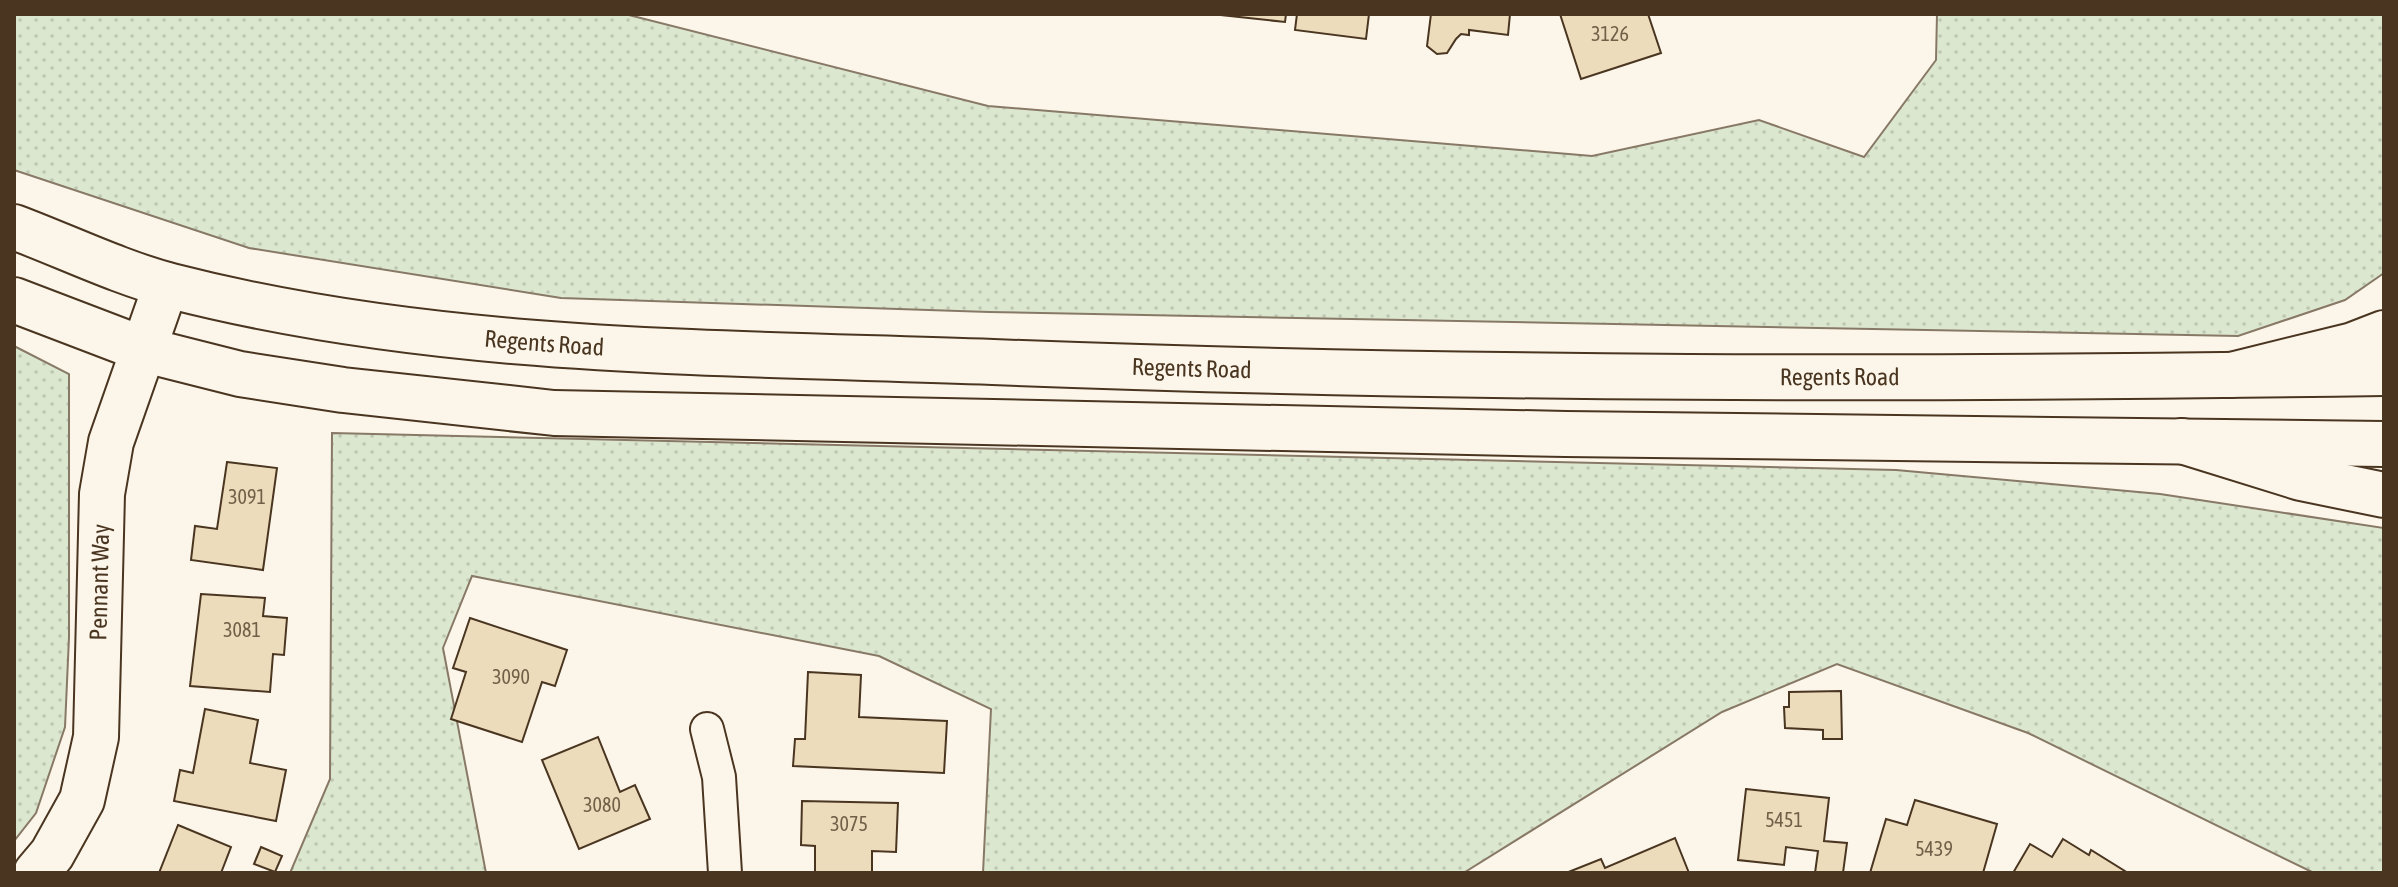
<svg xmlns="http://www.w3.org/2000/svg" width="2398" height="887" font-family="'Asap Condensed',sans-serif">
  <defs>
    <pattern id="grass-dots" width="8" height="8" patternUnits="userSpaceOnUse" patternTransform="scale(2)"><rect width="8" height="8" fill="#dce7d0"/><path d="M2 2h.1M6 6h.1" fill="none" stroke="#bec7b2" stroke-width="1.8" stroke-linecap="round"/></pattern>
  </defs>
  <rect width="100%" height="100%" fill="#fbf6e9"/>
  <g fill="url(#grass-dots)" stroke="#887966" stroke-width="2">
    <path d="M 14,14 L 625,14 L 988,106 L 1592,156 L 1759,120 L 1864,157 L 1936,60 L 1937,14 L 2384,14 L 2384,273 L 2345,300 L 2238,336 L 989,312 L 561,298 L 249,248 L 14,170 Z"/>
    <path d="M 14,346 L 69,374 L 69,637 L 65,727 L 36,813 L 14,841 Z"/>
    <path d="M 332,433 L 1896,470 L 2160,494 L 2384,528 L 2384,873 L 2314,873 L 2028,733 L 1837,664 L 1722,712 L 1465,872 L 983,873 L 991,709 L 879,656 L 472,576 L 443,648 L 486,873 L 290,873 L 330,779 Z"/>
  </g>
  <g fill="#ecdcbc" stroke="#4a3520" stroke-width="2">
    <path d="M 1211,14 L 1286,14 L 1285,22 Z"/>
    <path d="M 1297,14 L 1369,14 L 1366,39 L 1295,30 Z"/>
    <path d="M 1431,14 L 1510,14 L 1508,35 L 1469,30 L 1469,35 L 1461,34 L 1456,39 L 1447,53 L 1437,54 L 1427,46 Z"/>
    <path d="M 1560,14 L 1648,14 L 1661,53 L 1581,79 Z"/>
    <path d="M 227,462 L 277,468 L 263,570 L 191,560 L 195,526 L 217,529 Z"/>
    <path d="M 201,594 L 265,598 L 263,616 L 287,618 L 284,655 L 273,654 L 270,692 L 190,686 Z"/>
    <path d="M 470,618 L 567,650 L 555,686 L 542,682 L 522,742 L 451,719 L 466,672 L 453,668 Z"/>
    <path d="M 808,672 L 861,675 L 859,717 L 947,721 L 944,773 L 793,766 L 795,739 L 805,739 Z"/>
    <path d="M 1841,691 L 1842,739 L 1823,739 L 1823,730 L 1785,728 L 1784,707 L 1789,707 L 1789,692 Z"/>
    <path d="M 205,709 L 258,720 L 250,763 L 286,770 L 276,821 L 174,801 L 180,770 L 193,773 Z"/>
    <path d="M 598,737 L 620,792 L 635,785 L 650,819 L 579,849 L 542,760 Z"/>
    <path d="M 1746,789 L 1829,798 L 1824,841 L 1847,843 L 1843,873 L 1815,873 L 1818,851 L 1786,847 L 1784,865 L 1738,860 Z"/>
    <path d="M 1915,800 L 1997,824 L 1983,873 L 1870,873 L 1886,819 L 1907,825 Z"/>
    <path d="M 802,801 L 898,803 L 896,852 L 872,851 L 872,873 L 815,873 L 815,846 L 801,845 Z"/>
    <path d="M 178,825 L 231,847 L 221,873 L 159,873 Z"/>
    <path d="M 1675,838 L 1689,873 L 1566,873 L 1601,859 L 1605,868 Z"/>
    <path d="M 2063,839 L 2089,855 L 2091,850 L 2128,873 L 2013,873 L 2030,844 L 2052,857 Z"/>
    <path d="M 261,847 L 282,856 L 275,872 L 254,864 Z"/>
  </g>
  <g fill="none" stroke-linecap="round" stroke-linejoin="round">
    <g stroke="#4a3520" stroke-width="36">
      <path id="street" d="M 707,729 L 719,777 L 725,873"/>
    </g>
    <g stroke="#4a3520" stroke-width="48">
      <g id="secondary">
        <path id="s1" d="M 14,227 C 65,246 118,272 171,286 C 439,355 719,352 993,362 C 1457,380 1920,380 2384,373"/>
        <path d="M 14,300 L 145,350 L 240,374 L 343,390 L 554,413 L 1566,434 L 2384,444"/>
        <path id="s2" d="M 36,873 L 52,854 L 82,800 L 96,737 L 102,494 L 111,442 L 166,285"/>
      </g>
    </g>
    <g stroke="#4a3520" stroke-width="48">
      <g id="highway">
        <path d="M 2231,375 L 2353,345 L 2384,333"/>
        <path d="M 2182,441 L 2301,478 L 2384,495"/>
      </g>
    </g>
    <use href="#street" stroke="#fbf6e9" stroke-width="32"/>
    <use href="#secondary" stroke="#fbf6e9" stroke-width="44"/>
    <use href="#highway" stroke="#fbf6e9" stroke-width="44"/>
  </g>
  <g text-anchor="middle" stroke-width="6" stroke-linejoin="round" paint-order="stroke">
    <g font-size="20" fill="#725f47">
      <text x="1610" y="41">3126</text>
      <text x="247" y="504">3091</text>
      <text x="242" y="637">3081</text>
      <text x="511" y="684">3090</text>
      <text x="602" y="812">3080</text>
      <text x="1784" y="827">5451</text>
      <text x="849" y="831">3075</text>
      <text x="1934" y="856">5439</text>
    </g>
    <g font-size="24" fill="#4a3520" stroke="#fbf6e9">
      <text dy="8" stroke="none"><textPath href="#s1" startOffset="546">Regents Road</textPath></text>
      <text dy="8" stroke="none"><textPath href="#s1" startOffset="1194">Regents Road</textPath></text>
      <text dy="8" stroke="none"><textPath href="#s1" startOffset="1842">Regents Road</textPath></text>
      <text dy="8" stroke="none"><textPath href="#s2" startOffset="306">Pennant Way</textPath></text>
    </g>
  </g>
  <rect width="2398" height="887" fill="none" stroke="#4a3520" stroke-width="32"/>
</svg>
